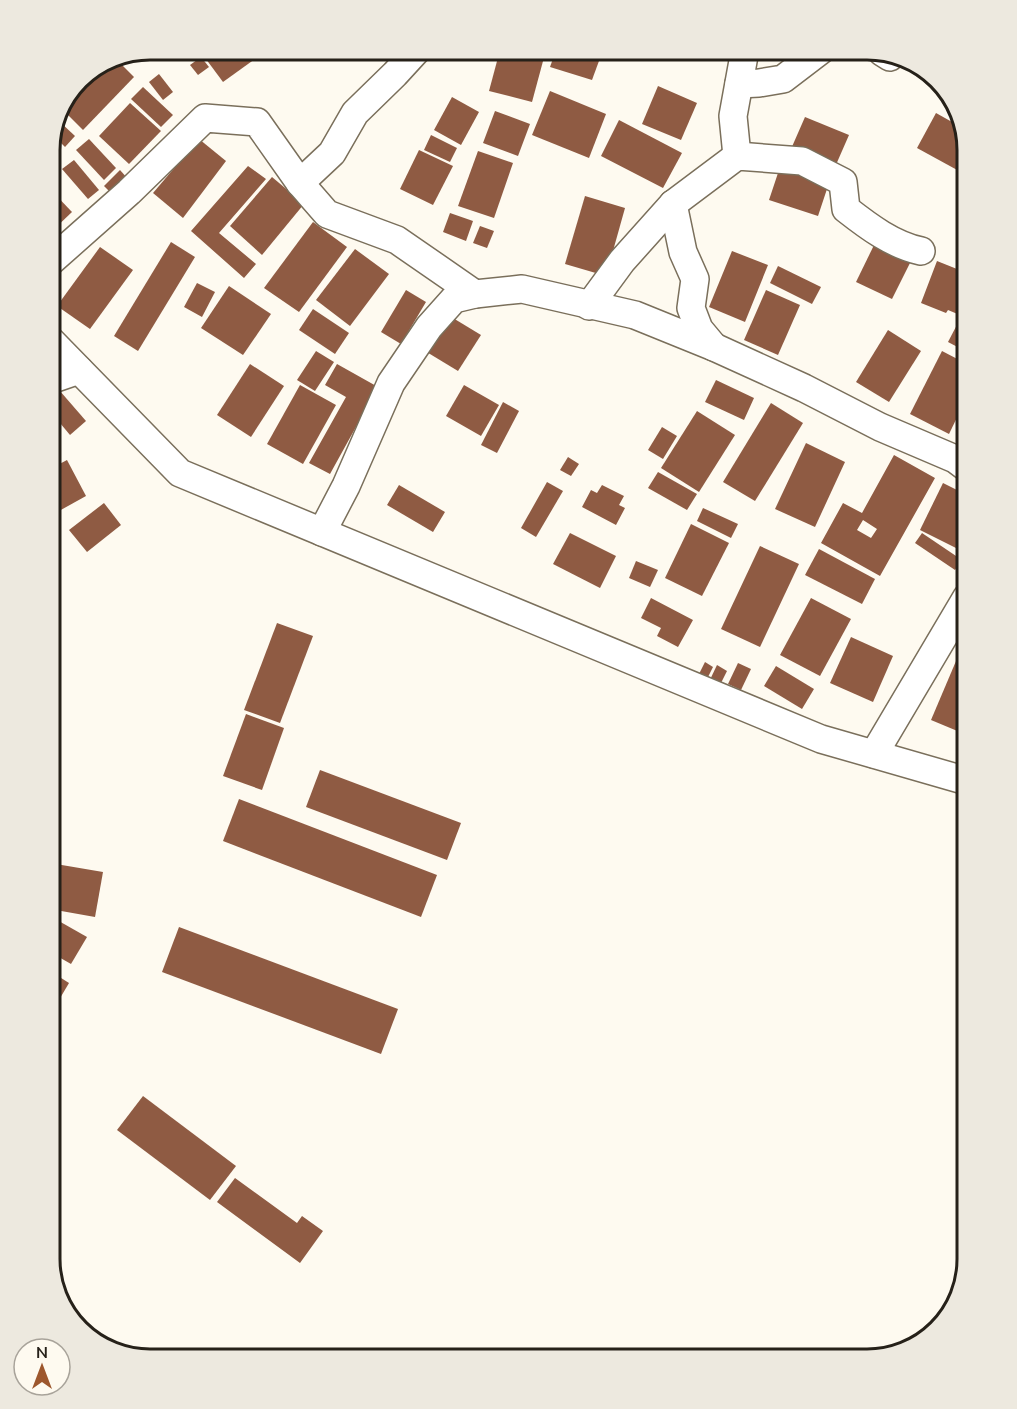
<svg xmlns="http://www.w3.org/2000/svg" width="1017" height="1409" font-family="'Nunito Sans',sans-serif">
  <rect width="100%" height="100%" fill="#fefaf0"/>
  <g fill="#8f5b43" fill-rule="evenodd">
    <path d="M 202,50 L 254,50 L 259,56 L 223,82 L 200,51 Z"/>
    <path d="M 500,50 L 546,50 L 532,102 L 489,91 Z"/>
    <path d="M 556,50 L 603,50 L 592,80 L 550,67 Z"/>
    <path d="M 201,57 L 209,67 L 198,75 L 190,65 Z"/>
    <path d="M 118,61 L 134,77 L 83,130 L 65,112 L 83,75 Z"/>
    <path d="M 159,74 L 173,92 L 163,100 L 149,82 Z"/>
    <path d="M 658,86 L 697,103 L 681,140 L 642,124 Z"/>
    <path d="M 143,87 L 173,115 L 161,127 L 131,99 Z"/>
    <path d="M 550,91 L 606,114 L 589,158 L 532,135 Z"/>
    <path d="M 452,97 L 479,112 L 461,145 L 434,130 Z"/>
    <path d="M 130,103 L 161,131 L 129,164 L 99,136 Z"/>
    <path d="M 495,111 L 530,124 L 518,156 L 483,143 Z"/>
    <path d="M 936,113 L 961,127 L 967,156 L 959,171 L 917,148 Z"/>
    <path d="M 805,117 L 849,135 L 835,167 L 791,149 Z"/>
    <path d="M 619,120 L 682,153 L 663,188 L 601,156 Z"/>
    <path d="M 60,122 L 75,136 L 65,147 L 53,135 Z"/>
    <path d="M 431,135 L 457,148 L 450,162 L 424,150 Z"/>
    <path d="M 89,139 L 116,168 L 104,180 L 76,150 Z"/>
    <path d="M 199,139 L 226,161 L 183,218 L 153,193 Z"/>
    <path d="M 419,150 L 453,166 L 433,205 L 400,189 Z"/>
    <path d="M 478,151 L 513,163 L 494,218 L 458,206 Z"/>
    <path d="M 74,160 L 99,190 L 88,199 L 62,169 Z"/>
    <path d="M 782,161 L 831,177 L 818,216 L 769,200 Z"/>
    <path d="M 248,166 L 266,179 L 219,233 L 256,264 L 244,278 L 191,231 Z"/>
    <path d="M 120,170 L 128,179 L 112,194 L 104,186 Z"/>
    <path d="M 272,177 L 304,204 L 262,255 L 230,226 Z"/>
    <path d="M 50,189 L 72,212 L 50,233 Z"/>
    <path d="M 585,196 L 625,208 L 606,276 L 565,264 Z"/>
    <path d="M 450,213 L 473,221 L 466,241 L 443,232 Z"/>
    <path d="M 313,222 L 347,247 L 299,312 L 264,288 Z"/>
    <path d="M 480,226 L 494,231 L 487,248 L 473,243 Z"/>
    <path d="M 876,241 L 912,259 L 892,299 L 856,282 Z"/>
    <path d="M 171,242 L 195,257 L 138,351 L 114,336 Z"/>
    <path d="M 100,247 L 133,270 L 90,329 L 57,306 Z"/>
    <path d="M 355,249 L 389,274 L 350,326 L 316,300 Z"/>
    <path d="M 732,251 L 768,265 L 745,322 L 709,307 Z"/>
    <path d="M 937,261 L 967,273 L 967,318 L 948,310 L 946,313 L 921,303 Z"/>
    <path d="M 778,266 L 821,287 L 812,304 L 770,283 Z"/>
    <path d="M 197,283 L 215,292 L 202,317 L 184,307 Z"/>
    <path d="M 229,286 L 271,314 L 243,355 L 201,328 Z"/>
    <path d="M 406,290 L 426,302 L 401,344 L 381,332 Z"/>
    <path d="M 766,290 L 800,305 L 778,355 L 744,340 Z"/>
    <path d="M 313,309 L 349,333 L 335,354 L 299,330 Z"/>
    <path d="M 448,315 L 481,335 L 458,371 L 425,351 Z"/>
    <path d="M 960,319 L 967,323 L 967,352 L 948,342 Z"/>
    <path d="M 888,330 L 921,351 L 889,402 L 856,382 Z"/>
    <path d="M 316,351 L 334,362 L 315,391 L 297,380 Z"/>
    <path d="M 942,351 L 967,364 L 967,397 L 949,434 L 910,414 Z"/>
    <path d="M 250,364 L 284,386 L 251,437 L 217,415 Z"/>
    <path d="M 337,364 L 378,387 L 330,474 L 309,463 L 346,397 L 325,385 Z"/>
    <path d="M 716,380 L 754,398 L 744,420 L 705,402 Z"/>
    <path d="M 53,383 L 86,421 L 70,435 L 50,411 L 50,386 Z"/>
    <path d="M 300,385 L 336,405 L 303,464 L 267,444 Z"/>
    <path d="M 464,385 L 499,405 L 481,436 L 446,416 Z"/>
    <path d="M 503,402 L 519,411 L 497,453 L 481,445 Z"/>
    <path d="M 771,403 L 803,423 L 755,501 L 723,482 Z"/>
    <path d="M 697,411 L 735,435 L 699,492 L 661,468 Z"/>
    <path d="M 662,427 L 677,436 L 663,459 L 648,450 Z"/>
    <path d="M 806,443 L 845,462 L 815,527 L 775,509 Z"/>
    <path d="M 894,455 L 935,478 L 880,576 L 821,543 L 843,503 L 862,513 ZM 863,520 L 877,529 L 871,538 L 857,530 Z"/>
    <path d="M 568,457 L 579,464 L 571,476 L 560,470 Z"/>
    <path d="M 67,460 L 86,496 L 50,516 L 50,469 Z"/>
    <path d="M 658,472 L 697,494 L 687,510 L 648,488 Z"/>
    <path d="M 547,482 L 563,491 L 536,537 L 521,528 Z"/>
    <path d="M 943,483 L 967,495 L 967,524 L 956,548 L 920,530 Z"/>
    <path d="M 399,485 L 445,512 L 433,532 L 387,505 Z"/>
    <path d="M 602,485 L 624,496 L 619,505 L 625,508 L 616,525 L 582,507 L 591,490 L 597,493 Z"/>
    <path d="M 104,503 L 121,525 L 87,552 L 69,530 Z"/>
    <path d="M 703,508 L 738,524 L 731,538 L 697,521 Z"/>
    <path d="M 691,524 L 729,543 L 702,596 L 665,578 Z"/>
    <path d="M 570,533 L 616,556 L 600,588 L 553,564 Z"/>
    <path d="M 922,533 L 962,560 L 955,570 L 915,543 Z"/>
    <path d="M 760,546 L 799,564 L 760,647 L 721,629 Z"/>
    <path d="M 819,549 L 875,579 L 862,604 L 805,575 Z"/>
    <path d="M 636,561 L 658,570 L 650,587 L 629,578 Z"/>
    <path d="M 651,598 L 693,620 L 678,647 L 657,636 L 661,628 L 641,618 Z"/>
    <path d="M 811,598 L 851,619 L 820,676 L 780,655 Z"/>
    <path d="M 277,623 L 313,636 L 280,723 L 244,710 Z"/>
    <path d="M 851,637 L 893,656 L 873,702 L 830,683 Z"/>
    <path d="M 959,654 L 967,658 L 967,735 L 931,720 Z"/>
    <path d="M 705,662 L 713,667 L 705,683 L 697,678 Z"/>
    <path d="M 738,663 L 751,669 L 741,690 L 728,684 Z"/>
    <path d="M 717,665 L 727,671 L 717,691 L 707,686 Z"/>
    <path d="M 776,666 L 814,689 L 802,709 L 764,686 Z"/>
    <path d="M 246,714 L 284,728 L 262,790 L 223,776 Z"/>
    <path d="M 320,770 L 461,823 L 447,860 L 306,807 Z"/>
    <path d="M 239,799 L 437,875 L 421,917 L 223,841 Z"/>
    <path d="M 50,863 L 103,872 L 95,917 L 50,909 Z"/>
    <path d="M 50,916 L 87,937 L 71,964 L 50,952 Z"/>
    <path d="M 179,927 L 398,1009 L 381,1054 L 162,972 Z"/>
    <path d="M 50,971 L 69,983 L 50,1015 Z"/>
    <path d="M 143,1096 L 236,1166 L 210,1200 L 117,1130 Z"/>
    <path d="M 235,1178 L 297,1223 L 302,1216 L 323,1231 L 300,1263 L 217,1202 Z"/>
  </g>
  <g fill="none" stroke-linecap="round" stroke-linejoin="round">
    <g stroke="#7a6f5b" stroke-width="30">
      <g id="minor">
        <path d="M 882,52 L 890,57 L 892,55"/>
        <path d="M 739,84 L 759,83 L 783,79 L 821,50"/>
        <path d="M 737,156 L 733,116 L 745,50"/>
        <path d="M 300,183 L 332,153 L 355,113 L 395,74 L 417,50"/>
        <path d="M 673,204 L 683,252 L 695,279 L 691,308 L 699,329 L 714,347"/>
        <path d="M 50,262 L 129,192 L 205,118 L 257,122 L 300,183 L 327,214 L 397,240 L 475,294"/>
        <path d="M 589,306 L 622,261 L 673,204 L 737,156 L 802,161 L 843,182 L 846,209 C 869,227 893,245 921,251"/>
        <path d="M 50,340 L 180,473 L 821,739 L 967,781"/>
        <path d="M 50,380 L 79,370"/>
        <path d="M 322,532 L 346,486 L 391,383 L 429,327 L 454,299 L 475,294 L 522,289 L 635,315 L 714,347 L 804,388 L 880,427 L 955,459 L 967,468"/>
        <path d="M 874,754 L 967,597"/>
      </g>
    </g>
    <use href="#minor" stroke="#fff" stroke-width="27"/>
  </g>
  <path d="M0 0H1017V1409H0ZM150 60H867A90 90 0 0 1 957 150V1259A90 90 0 0 1 867 1349H150A90 90 0 0 1 60 1259V150A90 90 0 0 1 150 60Z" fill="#ede9df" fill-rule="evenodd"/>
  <path fill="none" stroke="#262119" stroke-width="3" d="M150 60H867A90 90 0 0 1 957 150V1259A90 90 0 0 1 867 1349H150A90 90 0 0 1 60 1259V150A90 90 0 0 1 150 60Z"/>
  <g transform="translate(42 1367)"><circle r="28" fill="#fefaf0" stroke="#a8a39a" stroke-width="1.5"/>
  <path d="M0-4.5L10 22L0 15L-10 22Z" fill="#9d572d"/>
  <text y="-9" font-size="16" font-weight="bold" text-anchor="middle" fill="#262119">N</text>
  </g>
</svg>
